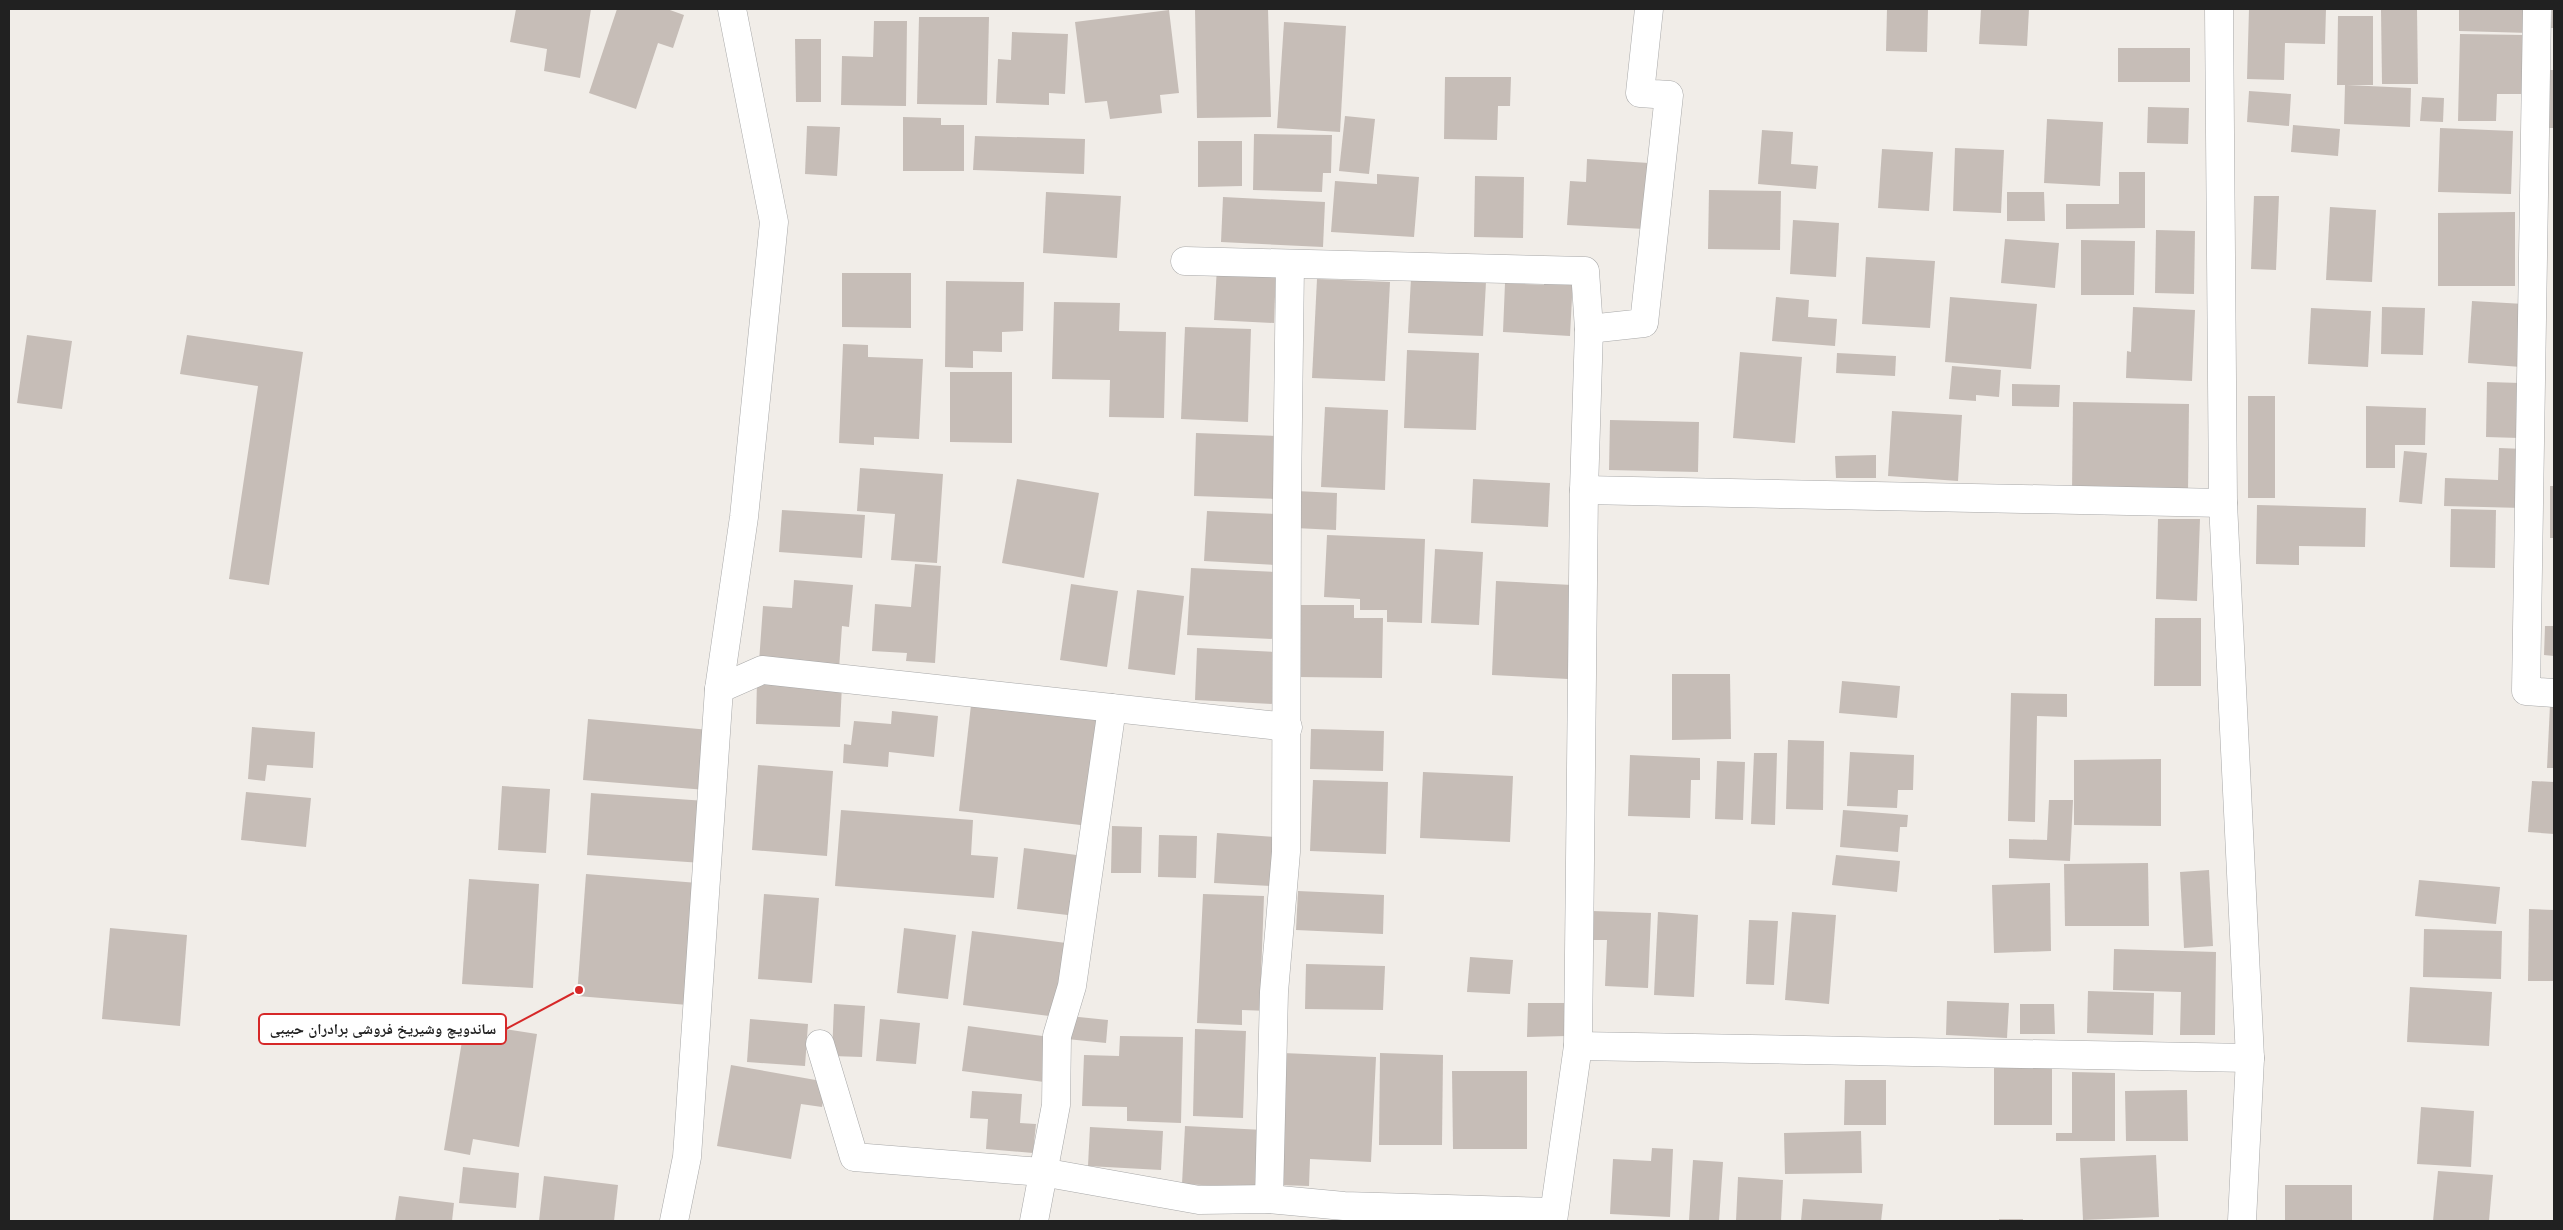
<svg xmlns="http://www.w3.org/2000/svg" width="2563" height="1230" font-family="Arial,'Noto Naskh Arabic',sans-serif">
  <rect width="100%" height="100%" fill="#f1ede8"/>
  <g fill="#c6bdb7">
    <path d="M 516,9 L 591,9 L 580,78 L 544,71 L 547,49 L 510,42 Z"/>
    <path d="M 617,9 L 667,9 L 684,15 L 673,48 L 658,43 L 636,109 L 589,93 Z"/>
    <path d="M 1195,9 L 1268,9 L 1271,117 L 1197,118 Z"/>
    <path d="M 1887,9 L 1928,9 L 1927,52 L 1886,51 Z"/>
    <path d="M 1981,9 L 2029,9 L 2027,46 L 1979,44 Z"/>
    <path d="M 2249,9 L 2326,9 L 2325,44 L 2285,43 L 2284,80 L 2247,79 Z"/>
    <path d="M 2417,9 L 2418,84 L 2382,84 L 2381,10 Z"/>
    <path d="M 2459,9 L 2531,9 L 2530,33 L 2459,31 Z"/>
    <path d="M 2552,9 L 2554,9 L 2554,28 L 2551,28 Z"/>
    <path d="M 1169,10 L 1179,93 L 1160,95 L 1162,113 L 1110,119 L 1107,101 L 1085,103 L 1075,22 Z"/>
    <path d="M 2338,16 L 2373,16 L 2373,85 L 2347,85 L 2411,88 L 2410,127 L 2344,124 L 2345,85 L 2337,85 Z"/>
    <path d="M 919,17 L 989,17 L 987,105 L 917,104 Z"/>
    <path d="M 874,21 L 907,21 L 906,106 L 841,105 L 842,56 L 873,57 Z"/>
    <path d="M 1284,22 L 1346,26 L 1340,132 L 1277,128 Z"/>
    <path d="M 1012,32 L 1068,34 L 1065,94 L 1049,93 L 1049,105 L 996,103 L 998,59 L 1011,60 Z"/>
    <path d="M 2460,34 L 2525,35 L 2524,94 L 2497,94 L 2496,121 L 2458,121 Z"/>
    <path d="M 795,39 L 821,39 L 821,102 L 796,102 Z"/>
    <rect x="2118" y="48" width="72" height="34"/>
    <path d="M 2550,70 L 2554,70 L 2554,128 L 2548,128 Z"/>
    <path d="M 1445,77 L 1511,77 L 1510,106 L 1498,106 L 1497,140 L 1444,139 Z"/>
    <path d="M 2249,91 L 2291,94 L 2289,126 L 2247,122 Z"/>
    <path d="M 2422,97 L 2444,98 L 2443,122 L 2420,121 Z"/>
    <path d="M 2148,107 L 2189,108 L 2188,144 L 2147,143 Z"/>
    <path d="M 1345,116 L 1375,119 L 1369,174 L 1339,171 Z"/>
    <path d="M 903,117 L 941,118 L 941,125 L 964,125 L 964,171 L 903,171 Z"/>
    <path d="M 2047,119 L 2103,122 L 2100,186 L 2044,183 Z"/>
    <path d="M 2293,125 L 2340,129 L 2338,156 L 2291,152 Z"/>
    <path d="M 807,126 L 840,127 L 837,176 L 805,174 Z"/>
    <path d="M 2440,128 L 2513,131 L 2511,194 L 2438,192 Z"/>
    <path d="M 1762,130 L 1793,132 L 1791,164 L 1818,166 L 1816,189 L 1758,184 Z"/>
    <path d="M 1254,134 L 1332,135 L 1331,173 L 1323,173 L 1322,192 L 1253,190 Z"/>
    <path d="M 975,136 L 1085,139 L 1084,174 L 973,170 Z"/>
    <path d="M 1198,141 L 1242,141 L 1242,186 L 1198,187 Z"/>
    <path d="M 1955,148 L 2004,150 L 2001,213 L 1953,211 Z"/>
    <path d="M 1882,149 L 1933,152 L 1929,211 L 1878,208 Z"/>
    <path d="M 1587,159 L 1649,163 L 1645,229 L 1567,225 L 1570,181 L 1586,182 Z"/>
    <path d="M 2119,172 L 2145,172 L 2145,228 L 2066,229 L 2066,204 L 2119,204 Z"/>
    <path d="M 1377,174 L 1419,177 L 1414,237 L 1331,232 L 1335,181 L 1377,184 Z"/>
    <path d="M 1475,176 L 1524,177 L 1523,238 L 1474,237 Z"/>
    <path d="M 1709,190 L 1781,191 L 1780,250 L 1708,249 Z"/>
    <path d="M 1046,192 L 1121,196 L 1117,258 L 1043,253 Z"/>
    <path d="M 2007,192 L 2044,192 L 2045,221 L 2007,221 Z"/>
    <path d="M 2254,196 L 2279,196 L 2276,270 L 2251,269 Z"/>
    <path d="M 1223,197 L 1325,202 L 1323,247 L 1221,242 Z"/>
    <path d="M 2330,207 L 2376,210 L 2372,282 L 2326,280 Z"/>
    <path d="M 2515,212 L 2515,286 L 2438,286 L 2438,213 Z"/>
    <path d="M 1793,220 L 1839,223 L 1836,277 L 1790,274 Z"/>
    <path d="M 2156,230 L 2195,231 L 2194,294 L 2155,293 Z"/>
    <path d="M 2005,239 L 2059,243 L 2055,288 L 2001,283 Z"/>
    <path d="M 2081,240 L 2135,241 L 2134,295 L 2081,295 Z"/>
    <path d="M 1866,257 L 1935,261 L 1930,328 L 1862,324 Z"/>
    <path d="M 1217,267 L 1276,270 L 1274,323 L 1214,320 Z"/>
    <path d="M 842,273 L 911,273 L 911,328 L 842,327 Z"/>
    <path d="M 1411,278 L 1486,282 L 1483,336 L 1408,333 Z"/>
    <path d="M 1544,278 L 1573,278 L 1570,336 L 1503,332 L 1505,283 L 1544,285 Z"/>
    <path d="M 1317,279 L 1390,282 L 1385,381 L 1312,378 Z"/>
    <path d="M 946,281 L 1024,282 L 1023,331 L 1002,332 L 1002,352 L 973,351 L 973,368 L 945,367 Z"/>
    <path d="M 1776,297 L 1809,300 L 1808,317 L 1837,319 L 1835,346 L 1772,341 Z"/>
    <path d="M 1950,297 L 2037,304 L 2031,369 L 1945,362 Z"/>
    <path d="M 2472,301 L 2524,304 L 2521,367 L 2468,363 Z"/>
    <path d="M 1054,302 L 1120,303 L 1119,331 L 1166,332 L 1164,418 L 1109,417 L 1110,380 L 1052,379 Z"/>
    <path d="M 2133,307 L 2195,310 L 2192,381 L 2126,378 L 2127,351 L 2131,352 Z"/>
    <path d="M 2382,307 L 2425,308 L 2423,355 L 2381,354 Z"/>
    <path d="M 2311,308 L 2371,311 L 2368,367 L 2308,364 Z"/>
    <path d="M 1185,327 L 1251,329 L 1248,422 L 1181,419 Z"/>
    <path d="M 27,335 L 72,341 L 62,409 L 17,403 Z"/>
    <path d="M 187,335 L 303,352 L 269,585 L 229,579 L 258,386 L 180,374 Z"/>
    <path d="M 843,344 L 868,345 L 868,357 L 923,359 L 919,439 L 874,437 L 874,445 L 839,443 Z"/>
    <path d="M 1407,350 L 1479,353 L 1476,430 L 1404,428 Z"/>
    <path d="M 1740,352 L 1802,357 L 1795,443 L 1733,438 Z"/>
    <path d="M 1837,353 L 1896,356 L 1895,376 L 1836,373 Z"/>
    <path d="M 1952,366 L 2001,370 L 1999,397 L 1976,395 L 1976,401 L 1949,399 Z"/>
    <path d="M 950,372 L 1012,372 L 1012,443 L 950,442 Z"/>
    <path d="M 2487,382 L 2521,383 L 2520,438 L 2486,437 Z"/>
    <path d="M 2012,384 L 2060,385 L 2059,407 L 2012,406 Z"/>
    <rect x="2248" y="396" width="27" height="102"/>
    <path d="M 2073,402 L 2189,404 L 2188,492 L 2072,492 Z"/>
    <path d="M 2366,406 L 2426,408 L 2425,445 L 2395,445 L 2395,468 L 2366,468 Z"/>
    <path d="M 1325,407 L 1388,410 L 1385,490 L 1321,487 Z"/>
    <path d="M 1892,411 L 1962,415 L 1958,481 L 1888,476 Z"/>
    <path d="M 1610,420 L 1699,422 L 1698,472 L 1609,470 Z"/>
    <path d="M 1196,433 L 1278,436 L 1276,499 L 1194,496 Z"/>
    <path d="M 2499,448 L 2525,449 L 2523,508 L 2444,506 L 2445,478 L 2498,480 Z"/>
    <path d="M 2404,451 L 2427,453 L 2422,504 L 2399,502 Z"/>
    <path d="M 1876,455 L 1876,478 L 1836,478 L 1835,456 Z"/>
    <path d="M 860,468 L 943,474 L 937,563 L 891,560 L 895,514 L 857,511 Z"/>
    <path d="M 1017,479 L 1099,493 L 1084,578 L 1002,563 Z"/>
    <path d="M 1473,479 L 1550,483 L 1548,527 L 1471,523 Z"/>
    <rect x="2550" y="486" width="4" height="52"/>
    <path d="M 1296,491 L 1337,493 L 1336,530 L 1295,528 Z"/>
    <path d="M 2257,505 L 2366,508 L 2365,547 L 2299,546 L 2299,565 L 2256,564 Z"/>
    <path d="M 2451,509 L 2496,510 L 2495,568 L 2450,567 Z"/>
    <path d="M 782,510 L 865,515 L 862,558 L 779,552 Z"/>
    <path d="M 1207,511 L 1278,514 L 1276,565 L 1204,561 Z"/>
    <path d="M 2158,519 L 2200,519 L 2197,601 L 2156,599 Z"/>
    <path d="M 1327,535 L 1425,539 L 1422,623 L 1387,622 L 1387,610 L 1360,610 L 1360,599 L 1324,597 Z"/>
    <path d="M 1435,549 L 1483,552 L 1479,625 L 1431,623 Z"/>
    <path d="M 915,564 L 941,566 L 935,663 L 906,661 L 907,653 L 872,651 L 875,604 L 911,607 Z"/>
    <path d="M 1191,568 L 1277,572 L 1274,639 L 1187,635 Z"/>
    <path d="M 794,580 L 853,585 L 849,627 L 842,626 L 839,669 L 759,662 L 763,606 L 792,608 Z"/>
    <path d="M 1496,581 L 1572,585 L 1568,679 L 1492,675 Z"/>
    <path d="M 1071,584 L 1118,591 L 1107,667 L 1060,660 Z"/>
    <path d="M 1137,590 L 1184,596 L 1175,675 L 1128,669 Z"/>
    <path d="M 1299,605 L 1354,605 L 1354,618 L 1383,618 L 1382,678 L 1298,677 Z"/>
    <path d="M 2155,618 L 2201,618 L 2201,686 L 2154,686 Z"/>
    <path d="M 2545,626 L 2554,626 L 2554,656 L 2544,655 Z"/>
    <path d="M 1197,648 L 1277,652 L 1274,704 L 1195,700 Z"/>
    <path d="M 1672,674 L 1730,674 L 1731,739 L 1672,740 Z"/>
    <path d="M 757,680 L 842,684 L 840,727 L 756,724 Z"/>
    <path d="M 1842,681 L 1900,686 L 1897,718 L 1839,713 Z"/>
    <path d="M 2011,693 L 2067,694 L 2067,717 L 2037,716 L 2035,822 L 2008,821 Z"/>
    <path d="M 971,705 L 1101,720 L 1089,826 L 959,811 Z"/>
    <path d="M 2550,705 L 2554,706 L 2554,768 L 2547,768 Z"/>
    <path d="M 892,711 L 938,716 L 934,757 L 889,752 L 888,767 L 843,763 L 844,744 L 851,745 L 854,721 L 891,724 Z"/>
    <path d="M 588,719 L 710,730 L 706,790 L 583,780 Z"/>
    <path d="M 252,727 L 315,732 L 313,768 L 267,765 L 265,781 L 248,779 Z"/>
    <path d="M 1311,729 L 1384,731 L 1383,771 L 1310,769 Z"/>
    <path d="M 1788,740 L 1824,741 L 1823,810 L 1786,809 Z"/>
    <path d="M 1850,752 L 1914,755 L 1913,790 L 1898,790 L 1897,808 L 1847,806 Z"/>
    <path d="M 1754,753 L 1777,753 L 1775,825 L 1751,824 Z"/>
    <path d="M 1630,755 L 1700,758 L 1700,780 L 1691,780 L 1690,818 L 1628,816 Z"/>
    <path d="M 2161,759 L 2161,826 L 2074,825 L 2074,760 Z"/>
    <path d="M 1717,761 L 1745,762 L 1743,820 L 1715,819 Z"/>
    <path d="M 758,765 L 833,771 L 827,856 L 752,850 Z"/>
    <path d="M 1423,772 L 1513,776 L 1510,842 L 1420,838 Z"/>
    <path d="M 1313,780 L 1388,782 L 1386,854 L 1310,851 Z"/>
    <path d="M 2532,781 L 2554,782 L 2554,834 L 2528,832 Z"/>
    <path d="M 502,786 L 550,789 L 546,853 L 498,850 Z"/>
    <path d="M 246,792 L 311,798 L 306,847 L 241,840 Z"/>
    <path d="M 591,793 L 706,801 L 702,863 L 587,855 Z"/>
    <path d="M 2049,800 L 2073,800 L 2070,861 L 2009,858 L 2009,839 L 2047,840 Z"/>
    <path d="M 841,810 L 973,820 L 971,855 L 998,857 L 994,898 L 835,886 Z"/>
    <path d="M 1843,810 L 1908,815 L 1907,827 L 1900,827 L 1898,852 L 1840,847 Z"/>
    <path d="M 1112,826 L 1142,827 L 1141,873 L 1111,873 Z"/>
    <path d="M 1217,833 L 1274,837 L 1271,886 L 1214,883 Z"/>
    <path d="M 1159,835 L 1197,836 L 1196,878 L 1158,877 Z"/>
    <path d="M 1024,848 L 1084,856 L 1076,916 L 1017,909 Z"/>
    <path d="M 1836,855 L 1900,861 L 1897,892 L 1832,885 Z"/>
    <path d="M 2148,863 L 2149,926 L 2065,926 L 2064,864 Z"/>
    <path d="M 2209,870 L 2213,946 L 2184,948 L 2180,872 Z"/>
    <path d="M 586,874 L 698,883 L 688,1005 L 577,996 Z"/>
    <path d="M 469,879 L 539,884 L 533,988 L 462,984 Z"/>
    <path d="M 2419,880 L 2500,887 L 2496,924 L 2415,916 Z"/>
    <path d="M 2050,883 L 2051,951 L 1994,953 L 1992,885 Z"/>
    <path d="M 1298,891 L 1384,895 L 1383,934 L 1296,930 Z"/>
    <path d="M 764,894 L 819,898 L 812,983 L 758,979 Z"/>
    <path d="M 1203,894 L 1264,896 L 1261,976 L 1271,976 L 1269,1011 L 1242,1010 L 1242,1025 L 1197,1023 Z"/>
    <path d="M 2529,909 L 2554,910 L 2554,981 L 2528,981 Z"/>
    <path d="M 1592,911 L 1651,913 L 1648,988 L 1605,986 L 1607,940 L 1591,940 Z"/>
    <path d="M 1658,912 L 1698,915 L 1694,997 L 1654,995 Z"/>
    <path d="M 1792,912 L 1836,915 L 1829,1004 L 1785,1000 Z"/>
    <path d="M 1749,920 L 1778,921 L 1774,985 L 1746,984 Z"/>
    <path d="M 110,928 L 187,935 L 180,1026 L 102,1019 Z"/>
    <path d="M 904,928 L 956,935 L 948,999 L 897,993 Z"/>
    <path d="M 2424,929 L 2502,931 L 2501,979 L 2423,977 Z"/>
    <path d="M 972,931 L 1066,943 L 1057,1017 L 963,1005 Z"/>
    <path d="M 2114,949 L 2216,952 L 2215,1035 L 2180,1035 L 2181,992 L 2113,990 Z"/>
    <path d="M 1470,957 L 1513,960 L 1510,994 L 1467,992 Z"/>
    <path d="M 1306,964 L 1385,966 L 1383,1010 L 1305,1009 Z"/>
    <path d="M 2410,987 L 2492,992 L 2489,1046 L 2407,1042 Z"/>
    <path d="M 2088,991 L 2154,993 L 2153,1035 L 2087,1033 Z"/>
    <path d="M 1947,1001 L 2009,1003 L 2007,1038 L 1946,1035 Z"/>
    <path d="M 1528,1003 L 1567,1003 L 1567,1036 L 1527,1037 Z"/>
    <path d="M 834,1004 L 865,1006 L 862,1057 L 832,1056 Z"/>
    <path d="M 2020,1004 L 2054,1004 L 2055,1034 L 2020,1034 Z"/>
    <path d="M 1069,1016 L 1108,1020 L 1106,1043 L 1067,1039 Z"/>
    <path d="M 750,1019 L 808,1024 L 805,1066 L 747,1062 Z"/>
    <path d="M 880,1019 L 920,1023 L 916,1064 L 876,1061 Z"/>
    <path d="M 465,1023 L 537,1034 L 519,1147 L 473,1139 L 470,1155 L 444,1150 Z"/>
    <path d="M 968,1026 L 1050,1037 L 1044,1082 L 962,1071 Z"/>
    <path d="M 1195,1029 L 1246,1031 L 1243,1118 L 1193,1116 Z"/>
    <path d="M 1120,1036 L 1183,1037 L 1181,1123 L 1127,1121 L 1127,1107 L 1082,1106 L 1084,1055 L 1119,1056 Z"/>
    <path d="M 1283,1053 L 1376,1057 L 1371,1162 L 1310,1159 L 1309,1186 L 1278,1185 Z"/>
    <path d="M 1380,1053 L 1443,1055 L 1442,1145 L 1379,1145 Z"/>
    <path d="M 1994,1062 L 2052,1063 L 2052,1125 L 1994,1125 Z"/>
    <path d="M 731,1065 L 827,1082 L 822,1107 L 801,1104 L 791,1159 L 717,1146 Z"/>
    <path d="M 1452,1071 L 1527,1071 L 1527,1149 L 1453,1149 Z"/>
    <path d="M 2072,1072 L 2115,1073 L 2115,1141 L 2056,1141 L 2056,1133 L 2072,1133 Z"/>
    <path d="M 1845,1080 L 1886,1080 L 1886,1125 L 1844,1125 Z"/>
    <path d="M 2187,1090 L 2188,1141 L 2126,1141 L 2125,1091 Z"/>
    <path d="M 972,1091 L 1022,1094 L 1020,1123 L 1036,1124 L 1033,1153 L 986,1149 L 988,1119 L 970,1118 Z"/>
    <path d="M 2421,1107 L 2474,1111 L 2471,1167 L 2417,1164 Z"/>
    <path d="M 1185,1126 L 1264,1130 L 1261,1188 L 1182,1184 Z"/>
    <path d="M 1090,1127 L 1163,1131 L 1161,1170 L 1088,1166 Z"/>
    <path d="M 1861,1131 L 1862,1173 L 1785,1174 L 1784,1133 Z"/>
    <path d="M 1652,1148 L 1673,1149 L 1670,1217 L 1610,1214 L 1613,1159 L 1651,1161 Z"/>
    <path d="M 2156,1155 L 2159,1217 L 2083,1220 L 2080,1158 Z"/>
    <path d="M 1693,1160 L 1723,1162 L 1719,1221 L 1689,1221 Z"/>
    <path d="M 463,1167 L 519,1173 L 516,1208 L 459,1203 Z"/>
    <path d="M 2438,1171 L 2493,1175 L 2489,1221 L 2433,1221 Z"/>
    <path d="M 544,1176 L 618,1185 L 614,1221 L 539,1221 Z"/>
    <path d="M 1738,1177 L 1783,1180 L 1781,1221 L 1736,1221 Z"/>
    <rect x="2285" y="1185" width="67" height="36"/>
    <path d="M 399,1196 L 454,1203 L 452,1221 L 395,1221 Z"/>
    <path d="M 1803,1199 L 1883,1204 L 1881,1221 L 1801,1221 Z"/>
    <rect x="1999" y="1219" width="24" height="2"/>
  </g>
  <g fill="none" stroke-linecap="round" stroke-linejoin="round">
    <g stroke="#a8a8a8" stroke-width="29">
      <g id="minor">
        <path d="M 2219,9 L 2223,503 L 2250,1058 L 2242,1221"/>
        <path d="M 2537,9 L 2526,691 L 2554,693"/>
        <path d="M 1185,261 L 1585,271 L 1589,329 L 1584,490 L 1578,1046 L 1553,1221"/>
        <path d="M 1589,329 L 1644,323 L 1669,95 L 1640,93 L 1649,9"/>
        <path d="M 1584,490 L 2223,503"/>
        <path d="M 719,689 L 762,670 L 1288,727"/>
        <path d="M 820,1044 L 854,1157 L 1042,1172 L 1199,1200 L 1269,1199 L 1344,1206 L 1553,1212"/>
        <path d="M 1578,1046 L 2250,1058"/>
        <path d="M 1269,1199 L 1274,992 L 1286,852 L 1287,495 L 1290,265"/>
        <path d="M 674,1221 L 687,1157 L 719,689 L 744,517 L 774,222 L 732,9"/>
        <path d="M 1034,1221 L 1056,1105 L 1057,1036 L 1072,986 L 1112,708"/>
      </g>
    </g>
    <use href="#minor" stroke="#fff" stroke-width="28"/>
  </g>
  <path fill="none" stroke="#d62828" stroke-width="2" d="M579 990L506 1029"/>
  <circle fill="#d62828" stroke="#fff" stroke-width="2" cx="579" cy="990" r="5"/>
  <rect fill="#fff" stroke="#d62828" stroke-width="2" x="259" y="1014" width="247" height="30" rx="5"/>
  <g font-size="15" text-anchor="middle" font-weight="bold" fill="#212121">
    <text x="383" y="1034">ساندویچ وشیریخ فروشی برادران حبیبی</text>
  </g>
  <rect width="2563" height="1230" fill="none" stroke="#212121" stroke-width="20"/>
</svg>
